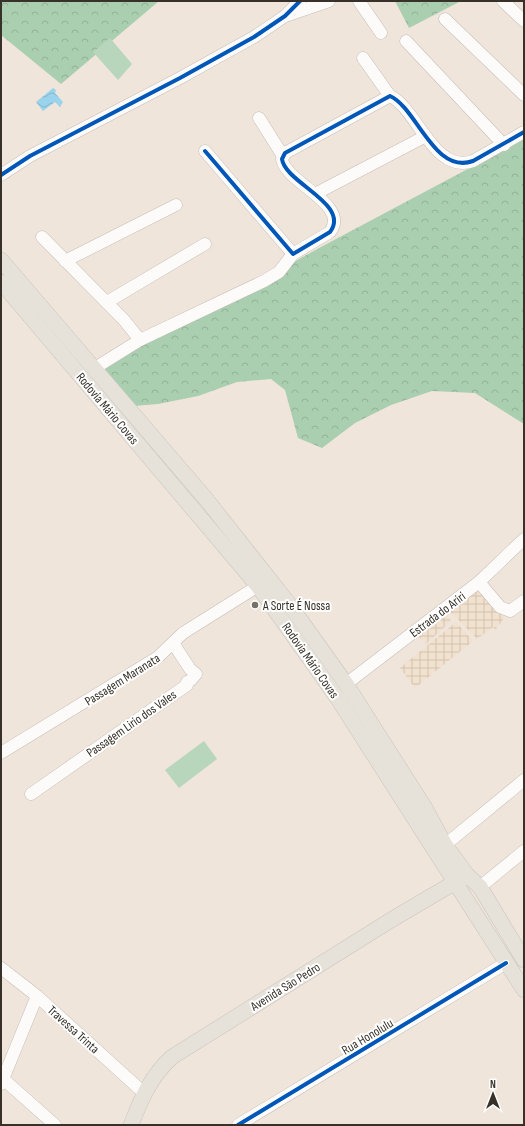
<svg xmlns="http://www.w3.org/2000/svg" width="525" height="1126" font-family="'Sofia Sans Condensed',sans-serif">
  <defs>
    <pattern id="industrial-grid" width="8" height="8" patternUnits="userSpaceOnUse"><rect width="8" height="8" fill="#f2e1ce"/><path d="M0 4h8M4 0v8" fill="none" stroke="#d0c2b1"/></pattern>
    <pattern id="forest-crowns" width="20" height="18" patternUnits="userSpaceOnUse"><rect width="20" height="18" fill="#aaceb0"/><path d="M2 6a3 3 0 1 1 6 0M12 15a3 3 0 1 1 6 0" fill="none" stroke="#93b197"/></pattern>
    <pattern id="water-waves" width="16" height="10" patternUnits="userSpaceOnUse"><rect width="16" height="10" fill="#9ad3ec"/><path d="M0 5q4-4 8 0t8 0" fill="none" stroke="#85b6ca"/></pattern>
  </defs>
  <rect width="100%" height="100%" fill="#efe5db"/>
  <g fill="url(#industrial-grid)">
    <path d="M 478,587 L 505,617 L 495,630 L 493,627 L 477,639 L 449,610 Z"/>
    <path d="M 446,614 L 451,621 L 426,644 L 416,634 Z"/>
    <path d="M 456,622 L 473,641 L 415,688 L 400,668 Z"/>
  </g>
  <g fill="url(#forest-crowns)">
    <path d="M 1,1 L 159,1 L 61,84 L 1,35 Z"/>
    <path d="M 395,1 L 461,1 L 409,28 Z"/>
    <path d="M 524,139 L 524,424 L 475,393 L 432,391 L 391,405 L 355,423 L 322,448 L 298,438 L 285,390 L 271,379 L 237,382 L 198,396 L 158,404 L 134,406 L 103,367 L 321,247 Z"/>
  </g>
  <g fill="#b7d6bb">
    <path d="M 110,38 L 132,64 L 118,80 L 93,52 Z"/>
    <path d="M 204,741 L 217,759 L 179,788 L 165,770 Z"/>
  </g>
  <path fill="url(#water-waves)" d="M 53,88 L 56,90 L 55,93 L 63,102 L 60,107 L 55,102 L 43,111 L 36,102 Z"/>
  <g fill="none" stroke-linecap="round" stroke-linejoin="round">
    <g stroke="#c6beb7" stroke-width="13">
      <g id="minor">
        <path d="M 359,1 L 381,33"/>
        <path d="M 503,1 L 524,21"/>
        <path d="M 288,15 L 329,1"/>
        <path d="M 445,19 L 524,95"/>
        <path d="M 406,41 L 504,145"/>
        <path d="M 363,58 L 390,96"/>
        <path d="M 259,118 L 283,156"/>
        <path d="M 205,151 L 293,254 L 330,232 C 351,204 285,183 282,159 L 285,153 L 390,96 C 417,108 434,175 473,161 L 524,132"/>
        <path d="M 1,175 L 30,156 L 180,78 L 254,37 L 285,16 L 300,1"/>
        <path d="M 315,194 L 424,137"/>
        <path d="M 42,237 L 124,320 L 140,340"/>
        <path d="M 65,261 L 176,205"/>
        <path d="M 107,302 L 205,244"/>
        <path d="M 95,368 L 140,340 L 264,281 L 279,272 L 293,254"/>
        <path d="M 479,582 L 500,607 L 510,611 L 524,601"/>
        <path d="M 346,684 L 479,582 L 524,539"/>
        <path d="M 1,753 L 158,657 L 183,633 L 258,586"/>
        <path d="M 31,794 L 187,685 L 187,682 L 191,680 L 196,674 L 190,669 L 173,643"/>
        <path d="M 445,845 L 524,780"/>
        <path d="M 480,887 L 524,851"/>
        <path d="M 1,968 L 37,996 L 144,1093"/>
        <path d="M 1,1077 L 55,1125"/>
        <path d="M 1,1084 L 37,996"/>
        <path d="M 238,1125 L 506,963"/>
      </g>
    </g>
    <g stroke="#cac4bf" stroke-width="16">
      <g id="major">
        <path d="M 1,260 L 206,499 L 289,604 L 346,684 L 425,808 L 445,845 L 467,875 L 480,887 L 524,960"/>
        <path d="M 1,282 L 258,586 L 338,699 L 524,990"/>
        <path d="M 131,1125 C 141,1099 151,1076 172,1057 L 391,920 L 464,877"/>
      </g>
    </g>
    <use href="#minor" stroke="#fdfbfa" stroke-width="12"/>
    <use href="#major" stroke="#e6e2da" stroke-width="15"/>
    <g stroke="#fff" stroke-width="6">
      <g id="cycleway">
        <path d="M 205,151 L 293,254 L 330,232 C 351,204 285,183 282,159 L 285,153 L 390,96 C 417,108 434,175 473,161 L 524,132"/>
        <path d="M 1,175 L 30,156 L 180,78 L 254,37 L 285,16 L 300,1"/>
        <path d="M 238,1125 L 506,963"/>
      </g>
    </g>
    <use href="#cycleway" stroke="#0057b8" stroke-width="4"/>
  </g>
  <circle fill="#777067" stroke="#fff" stroke-width="1.5" cx="255" cy="605" r="4"/>
  <g text-anchor="middle" stroke-width="4" stroke-linejoin="round" paint-order="stroke">
    <g font-size="13" fill="#373129" stroke="#fff">
      <text transform="translate(108 408) rotate(50)" y="5">Rodovia Mário Covas</text>
      <text transform="translate(437 614) rotate(-37)" y="5">Estrada do Ariri</text>
      <text transform="translate(311 660) rotate(55)" y="5">Rodovia Mário Covas</text>
      <text transform="translate(122 679) rotate(-32)" y="5">Passagem Maranata</text>
      <text transform="translate(131 723) rotate(-35)" y="5">Passagem Lirio dos Vales</text>
      <text transform="translate(285 986) rotate(-32)" y="5">Avenida São Pedro</text>
      <text transform="translate(74 1029) rotate(42)" y="5">Travessa Trinta</text>
      <text transform="translate(367 1036) rotate(-31)" y="5">Rua Honolulu</text>
    </g>
    <g font-size="13" fill="#373129" stroke="#fff" text-anchor="start">
      <text x="263" y="610">A Sorte É Nossa</text>
    </g>
  </g>
  <rect width="525" height="1126" fill="none" stroke="#373129" stroke-width="4"/>
  <g transform="translate(493 1094)" stroke="#ffffff" stroke-width="3" paint-order="stroke">
  <path d="M0-3L7 15L0 10L-7 15Z" fill="#373129"/>
  <text y="-6" font-size="11" font-weight="bold" text-anchor="middle" fill="#373129">N</text>
  </g>
</svg>
